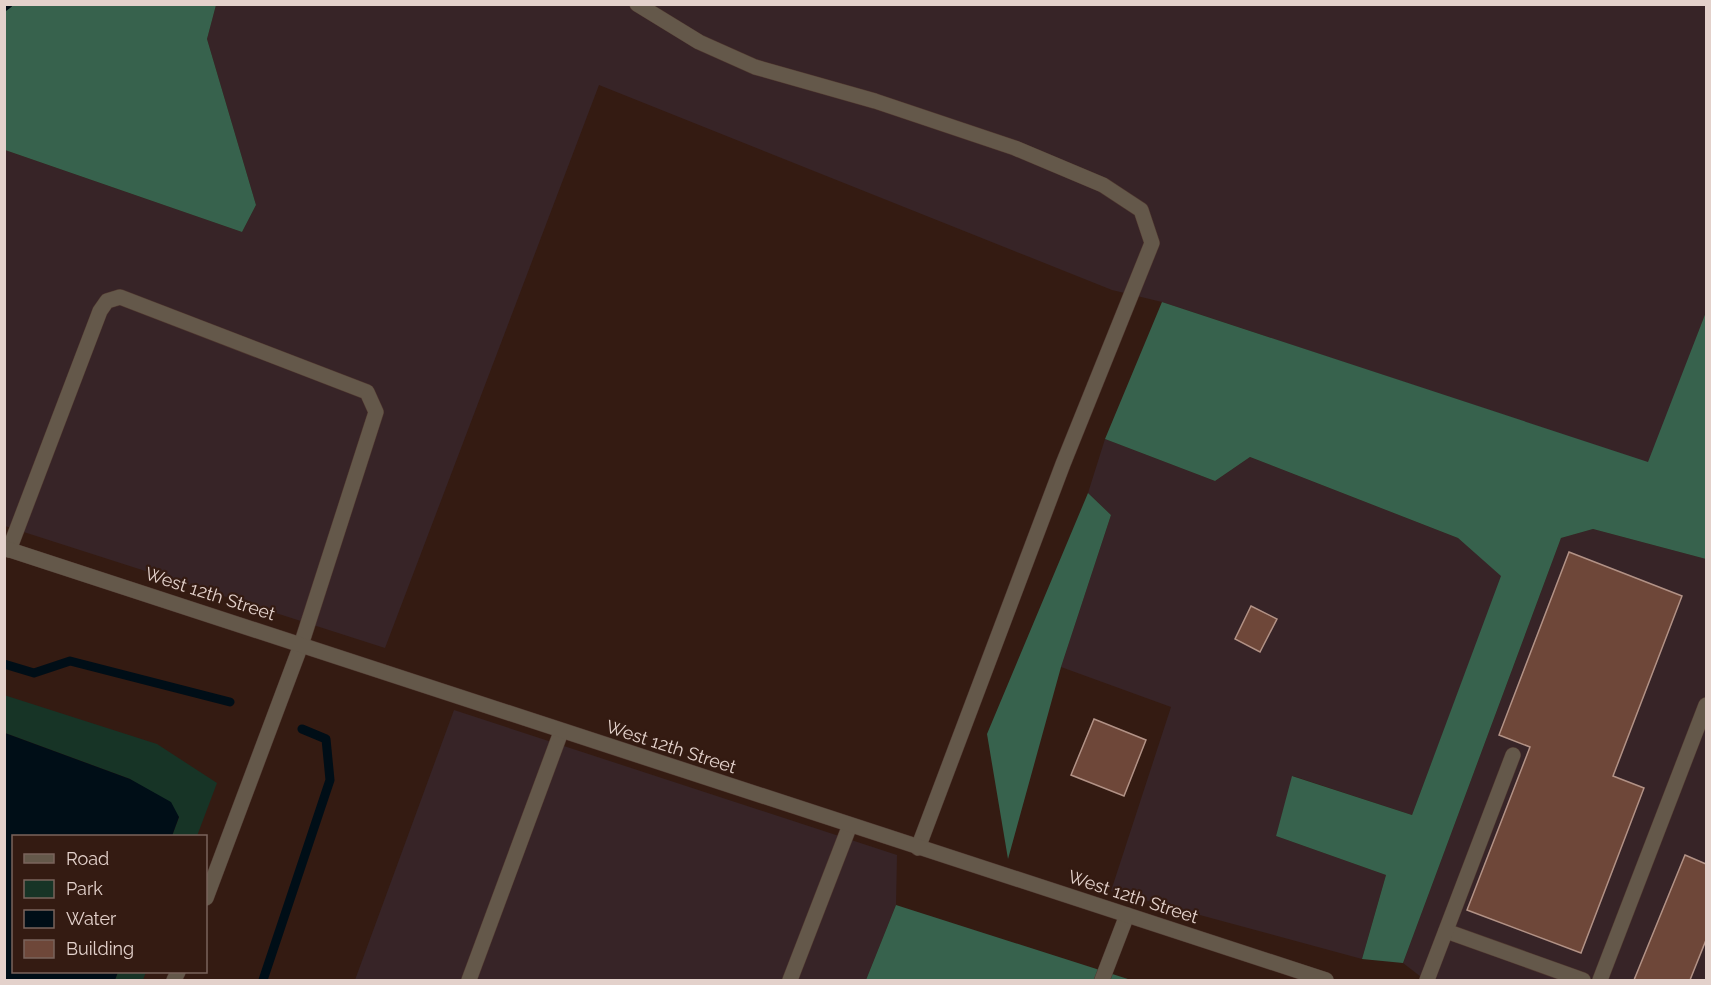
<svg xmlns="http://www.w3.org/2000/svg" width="1711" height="985" font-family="Raleway,sans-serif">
  <rect width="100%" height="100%" fill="#341b12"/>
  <g fill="#372427">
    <path d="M 216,5 L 1706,5 L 1706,312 L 1649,463 L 1162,302 L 1112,290 L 599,85 L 385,648 L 5,526 L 5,150 L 242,232 L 256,205 L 207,39 Z"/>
    <path d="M 1105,439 L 1215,481 L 1250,457 L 1458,538 L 1502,576 L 1412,815 L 1293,776 L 1276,836 L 1386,875 L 1362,959 L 1111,891 L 1171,707 L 1061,667 L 1111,515 L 1088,493 Z"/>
    <path d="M 1593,529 L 1706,559 L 1706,980 L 1425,980 L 1403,963 L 1561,538 Z"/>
    <path d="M 454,710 L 897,855 L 896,905 L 866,980 L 355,980 Z"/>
  </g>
  <g fill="#173426">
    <path d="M 4,695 L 157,744 L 217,783 L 197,836 L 172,836 L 179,817 L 130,779 L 5,733 Z"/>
    <path d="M 118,972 L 146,972 L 143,980 L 115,980 Z"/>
  </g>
  <g fill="#37624d">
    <path d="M 5,4 L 216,5 L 207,39 L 256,205 L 242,232 L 5,150 Z"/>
    <path d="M 1162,302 L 1648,462 L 1706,312 L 1706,559 L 1593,529 L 1561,538 L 1403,963 L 1362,959 L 1386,875 L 1276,836 L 1292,776 L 1412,815 L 1501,576 L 1458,538 L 1250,457 L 1215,481 L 1105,439 Z"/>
    <path d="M 1088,493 L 1111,515 L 1061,667 L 1008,859 L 987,734 Z"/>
    <path d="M 896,905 L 1131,980 L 866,980 Z"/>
  </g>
  <path fill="#000e17" d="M 5,733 L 130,779 L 171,802 L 179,817 L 172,836 L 14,836 L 14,972 L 118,972 L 115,980 L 5,980 Z"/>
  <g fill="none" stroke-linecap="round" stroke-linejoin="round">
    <g stroke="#000e17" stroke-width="9">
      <path d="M 4,7 L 8,4"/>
      <path d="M 4,664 L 34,673 L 70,661 L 230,702"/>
      <path d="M 263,980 L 330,780 L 326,739 L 302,729"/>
    </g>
  </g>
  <g fill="#6e4739" stroke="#b29286" stroke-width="1.5">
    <path d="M 1569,552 L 1682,596 L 1613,776 L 1644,788 L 1581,953 L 1467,910 L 1530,747 L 1499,735 Z"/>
    <path d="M 1251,606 L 1277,619 L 1260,652 L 1235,639 Z"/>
    <path d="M 1094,719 L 1146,740 L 1124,796 L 1071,775 Z"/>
    <path d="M 1685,855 L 1706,864 L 1706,940 L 1690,980 L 1634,980 Z"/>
  </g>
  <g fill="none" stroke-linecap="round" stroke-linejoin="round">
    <g stroke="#503830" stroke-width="16">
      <g id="service">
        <path d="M 637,4 L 699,42 L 755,67 L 875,101 L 1015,148 L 1103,185 L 1141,210 L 1152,243 L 1063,464 L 918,848"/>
        <path d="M 9,550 L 100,311 L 107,301 L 120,297 L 367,392 L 376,412 L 301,645 L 206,898"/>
        <path d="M 1446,931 L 1583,980"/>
        <path d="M 174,980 L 178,972"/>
        <path d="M 469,980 L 561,732"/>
        <path d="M 790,980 L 850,825"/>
        <path d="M 1102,980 L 1127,915"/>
        <path d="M 1427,980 L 1513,755"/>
        <path d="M 1600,980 L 1706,705"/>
      </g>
    </g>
    <g stroke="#503830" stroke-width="16">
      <path id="tertiary" d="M 4,548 L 1326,980"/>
    </g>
    <use href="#service" stroke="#64584a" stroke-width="15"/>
    <use href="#tertiary" stroke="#64584a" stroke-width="15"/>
  </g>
  <g text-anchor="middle" stroke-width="4.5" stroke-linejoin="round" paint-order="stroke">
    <g font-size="18" fill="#e3d1cb" stroke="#341b12">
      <text transform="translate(210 594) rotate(18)" y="6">West 12th Street</text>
      <text transform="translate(671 747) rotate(18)" y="6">West 12th Street</text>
      <text transform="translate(1133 897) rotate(18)" y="6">West 12th Street</text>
    </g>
  </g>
  <rect width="1711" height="985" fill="none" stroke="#e3d1cb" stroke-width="12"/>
  <rect x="12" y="835" width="195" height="138" fill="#341b12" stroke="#7a645c" stroke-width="1.5"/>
  <rect x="24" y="854" width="30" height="9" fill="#64584a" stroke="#7a645c" stroke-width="1.5"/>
  <text x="66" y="865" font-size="18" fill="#e3d1cb">Road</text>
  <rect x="24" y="880" width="30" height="18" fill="#173426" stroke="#7a645c" stroke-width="1.5"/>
  <text x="66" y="895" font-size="18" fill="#e3d1cb">Park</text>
  <rect x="24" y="910" width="30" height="18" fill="#000e17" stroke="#7a645c" stroke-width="1.5"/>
  <text x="66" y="925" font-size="18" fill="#e3d1cb">Water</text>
  <rect x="24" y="940" width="30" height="18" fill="#6e4739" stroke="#7a645c" stroke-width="1.5"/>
  <text x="66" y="955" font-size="18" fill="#e3d1cb">Building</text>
</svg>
